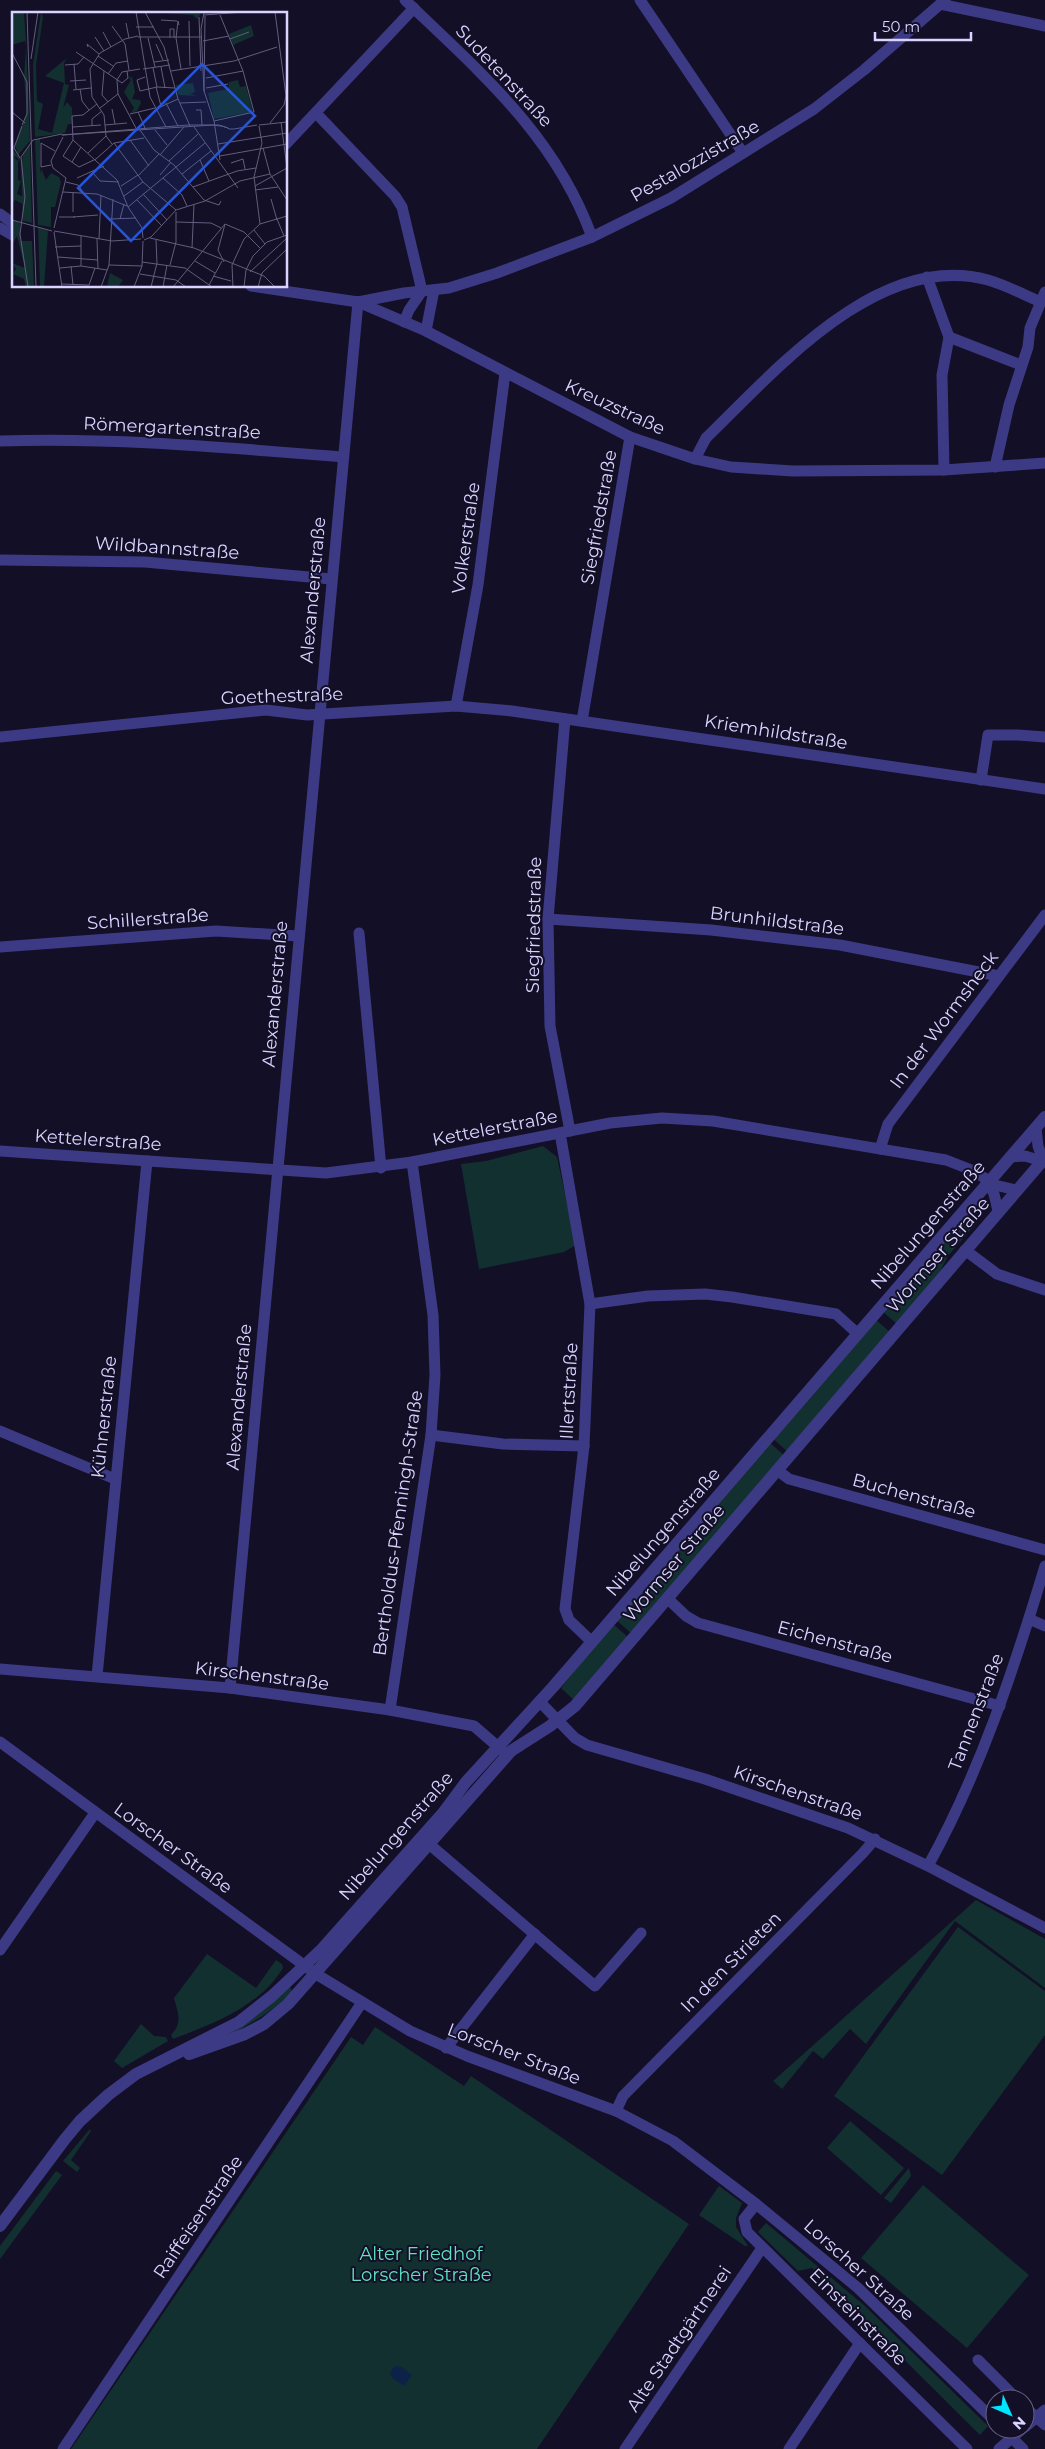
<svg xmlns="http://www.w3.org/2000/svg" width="1045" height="2449" font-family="Montserrat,sans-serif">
  <rect width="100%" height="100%" fill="#130f26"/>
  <g fill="#12302f">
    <path d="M 543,1146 L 557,1157 L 576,1245 L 564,1252 L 479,1269 L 461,1164 L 486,1161 Z"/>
    <path d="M 967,1214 L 977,1222 L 948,1256 L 934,1283 L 898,1325 L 882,1311 Z"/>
    <path d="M 875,1319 L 891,1333 L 788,1452 L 772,1438 Z"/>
    <path d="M 768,1441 L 785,1456 L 632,1634 L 615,1619 Z"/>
    <path d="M 612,1623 L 629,1638 L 575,1701 L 561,1688 Z"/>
    <path d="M 976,1900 L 1045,1939 L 1045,1988 L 955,1921 L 866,2044 L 850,2029 L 823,2059 L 813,2051 L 782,2089 L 773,2081 Z"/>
    <path d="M 958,1927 L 1045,1991 L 1045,2035 L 942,2175 L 834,2096 Z"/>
    <path d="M 207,1954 L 256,1988 L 276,1960 L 282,1964 L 283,1968 C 259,2007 213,2024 173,2039 L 171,2035 C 183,2022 178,2014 174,1998 Z"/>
    <path d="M 289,1986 L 293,1991 C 274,2010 254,2022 230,2035 Z"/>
    <path d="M 141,2024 L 154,2036 L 166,2037 L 168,2041 L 122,2068 L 114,2061 Z"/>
    <path d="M 375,2027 L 464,2086 L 471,2076 L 689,2224 L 537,2449 L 71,2449 L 351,2037 L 363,2045 Z"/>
    <path d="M 850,2121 L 904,2168 L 881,2195 L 827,2148 Z"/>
    <path d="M 90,2129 L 91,2131 L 71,2160 L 80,2168 L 77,2172 L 63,2161 Z"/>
    <path d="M 909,2168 L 911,2176 L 891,2203 L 884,2198 Z"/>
    <path d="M 56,2171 L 62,2175 L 0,2259 L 0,2246 Z"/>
    <path d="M 923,2185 L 1029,2275 L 967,2348 L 861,2258 Z"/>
    <path d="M 719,2186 L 742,2203 L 736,2218 L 736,2227 L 748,2246 L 745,2246 L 699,2215 Z"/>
    <path d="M 766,2223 L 865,2306 L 988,2426 L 980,2435 L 812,2268 L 798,2271 L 758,2232 Z"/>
  </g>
  <path fill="#0c2248" d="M 395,2366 L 400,2366 L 412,2375 L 404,2386 L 392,2378 L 390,2373 Z"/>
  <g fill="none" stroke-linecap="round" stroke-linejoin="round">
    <g stroke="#3d3a85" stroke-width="11">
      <path d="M 405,0 C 481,73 555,135 592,237"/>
      <path d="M 640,0 L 743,153"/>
      <path d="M 940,4 L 1045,26"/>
      <path d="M 316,113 L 395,196 L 402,207 L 422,291"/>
      <path d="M 286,144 L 414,8"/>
      <path d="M 0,214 L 14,224"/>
      <path d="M 0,228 L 14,236"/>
      <path d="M 927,277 L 949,337 L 942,375 L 944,470"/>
      <path d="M 251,286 L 358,302 L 426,331 L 630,437 L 695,459 L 731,467 L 793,471 L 944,470 L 1045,463"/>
      <path d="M 358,302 L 404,293 L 449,288 L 497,273 L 592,237 L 671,198 L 814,109 L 864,70 L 945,0"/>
      <path d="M 404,322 L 409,310 L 422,291"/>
      <path d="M 426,331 L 434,290"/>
      <path d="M 949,337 L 1021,365"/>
      <path d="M 0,441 C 114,437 229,448 343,457"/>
      <path d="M 695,459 L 706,438 C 775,371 879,250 988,280 C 1006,285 1024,295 1041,302"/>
      <path d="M 995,467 L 1009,405 L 1028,347 L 1030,328 L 1045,292"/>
      <path d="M 0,560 L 145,562 L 331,579"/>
      <path d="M 456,706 L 478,585 L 505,373"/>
      <path d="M 565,719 L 548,919 L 550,1026 L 570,1131"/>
      <path d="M 582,721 L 630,437"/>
      <path d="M 0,737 L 266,710 L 307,715 L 456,706 L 512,711 L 1045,789"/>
      <path d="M 981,780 L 988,735 L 1018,735 L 1045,737"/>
      <path d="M 548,919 L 711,930 L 840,945 L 999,976"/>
      <path d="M 359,933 L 381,1168"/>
      <path d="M 0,947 L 216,931 L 298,936"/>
      <path d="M 1036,1128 L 1038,1146 L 1043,1160"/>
      <path d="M 560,1133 L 590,1304 L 584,1446 L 565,1609 L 569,1620 L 592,1642"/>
      <path d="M 880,1149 L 888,1124 L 1045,915"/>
      <path d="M 0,1151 L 326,1173 L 412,1162 L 610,1123 L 662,1118 L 713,1121 L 946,1160 L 974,1171 L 995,1185 L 1016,1190"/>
      <path d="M 1010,1157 L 1025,1156 L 1045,1162"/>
      <path d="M 989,1183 L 994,1194 L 998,1211"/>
      <path d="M 965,1250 L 997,1274 L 1045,1290"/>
      <path d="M 590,1304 L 648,1296 L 705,1294 L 732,1297 L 836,1314 L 858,1334"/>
      <path d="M 0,1431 L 115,1479"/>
      <path d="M 431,1435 L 503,1444 L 584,1446"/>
      <path d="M 777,1470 L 789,1479 L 1045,1550"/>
      <path d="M 667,1598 L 686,1616 L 698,1623 L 1000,1706"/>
      <path d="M 1029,1619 L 1045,1626"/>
      <path d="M 0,1669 L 230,1688 L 390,1710 L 474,1726 L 504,1752"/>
      <path d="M 97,1676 L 147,1161"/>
      <path d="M 230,1688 L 358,302"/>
      <path d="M 540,1702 L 575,1738 L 587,1745 L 705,1779 L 848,1828 L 928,1866 L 1045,1928"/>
      <path d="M 390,1710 L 431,1435 L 435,1375 L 433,1315 L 412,1162"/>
      <path d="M 0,1742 L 316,1974 L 410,2031 L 467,2056 L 616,2111 L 673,2141 L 756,2204 L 858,2288 L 995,2421"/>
      <path d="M 429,1844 L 595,1986 L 641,1933"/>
      <path d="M 928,1866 C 980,1772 1014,1669 1045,1566"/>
      <path d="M 0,1950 L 95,1813"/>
      <path d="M 446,2048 L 535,1934"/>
      <path d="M 616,2111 L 623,2096 L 863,1853 L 875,1839"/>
      <path d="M 756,2204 L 744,2219 L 747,2232 L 967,2449"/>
      <path d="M 978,2360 L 1017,2399"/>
      <path d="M 1025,2407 L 1045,2425"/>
      <path d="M 1025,2427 L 1045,2410"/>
      <path d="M 1003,2429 L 1023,2449"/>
      <path d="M 63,2449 L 361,2004"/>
      <path d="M 625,2449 L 762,2248"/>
      <path d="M 789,2449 L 860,2343"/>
      <path d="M 999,2449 L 1022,2429"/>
    </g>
    <g stroke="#3d3a85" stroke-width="12">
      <path d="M 189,2054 L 245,2034 L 264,2024 L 288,2004 L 511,1751 L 550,1726 L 575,1706 L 1045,1158"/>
      <path d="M 0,2226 L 65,2139 L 80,2121 L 108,2095 L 136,2074 L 239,2022 L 272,1996 L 322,1949 L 443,1813 L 466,1782 L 553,1687 L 1045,1117"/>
    </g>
  </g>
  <g text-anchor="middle" stroke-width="4" stroke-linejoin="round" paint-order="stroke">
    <g font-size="18" fill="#d9d4ff" stroke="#130f26">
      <text transform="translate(504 76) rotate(47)" y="6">Sudetenstraße</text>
      <text transform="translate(695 161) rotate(-30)" y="6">Pestalozzistraße</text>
      <text transform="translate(615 407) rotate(25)" y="6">Kreuzstraße</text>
      <text transform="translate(172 428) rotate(3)" y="6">Römergartenstraße</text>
      <text transform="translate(599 517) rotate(-80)" y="6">Siegfriedstraße</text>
      <text transform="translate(466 538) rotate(-82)" y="6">Volkerstraße</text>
      <text transform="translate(167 548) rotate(4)" y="6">Wildbannstraße</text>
      <text transform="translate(313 590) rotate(-85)" y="6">Alexanderstraße</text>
      <text transform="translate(282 696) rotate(-2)" y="6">Goethestraße</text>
      <text transform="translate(776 732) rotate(9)" y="6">Kriemhildstraße</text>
      <text transform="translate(148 919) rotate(-4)" y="6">Schillerstraße</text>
      <text transform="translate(777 921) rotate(7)" y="6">Brunhildstraße</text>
      <text transform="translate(534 925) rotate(-89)" y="6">Siegfriedstraße</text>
      <text transform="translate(275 994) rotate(-85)" y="6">Alexanderstraße</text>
      <text transform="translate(944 1020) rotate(-53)" y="6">In der Wormsheck</text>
      <text transform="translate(495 1128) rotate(-11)" y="6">Kettelerstraße</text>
      <text transform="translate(98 1140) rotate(4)" y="6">Kettelerstraße</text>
      <text transform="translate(928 1225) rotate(-49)" y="6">Nibelungenstraße</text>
      <text transform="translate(938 1255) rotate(-49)" y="6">Wormser Straße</text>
      <text transform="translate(569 1391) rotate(-87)" y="6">Illertstraße</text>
      <text transform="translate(239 1397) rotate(-85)" y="6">Alexanderstraße</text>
      <text transform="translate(104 1417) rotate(-84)" y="6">Kühnerstraße</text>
      <text transform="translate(914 1496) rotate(15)" y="6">Buchenstraße</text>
      <text transform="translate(398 1523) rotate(-82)" y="6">Bertholdus-Pfenningh-Straße</text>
      <text transform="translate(663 1532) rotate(-49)" y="6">Nibelungenstraße</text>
      <text transform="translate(674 1563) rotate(-50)" y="6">Wormser Straße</text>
      <text transform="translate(835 1642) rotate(15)" y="6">Eichenstraße</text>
      <text transform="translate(262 1676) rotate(7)" y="6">Kirschenstraße</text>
      <text transform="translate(976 1712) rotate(-69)" y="6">Tannenstraße</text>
      <text transform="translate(798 1793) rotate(19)" y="6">Kirschenstraße</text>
      <text transform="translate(396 1836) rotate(-49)" y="6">Nibelungenstraße</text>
      <text transform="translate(173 1848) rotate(36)" y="6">Lorscher Straße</text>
      <text transform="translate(731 1962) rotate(-45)" y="6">In den Strieten</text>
      <text transform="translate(514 2054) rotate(21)" y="6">Lorscher Straße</text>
      <text transform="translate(198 2217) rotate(-56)" y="6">Raiffeisenstraße</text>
      <text transform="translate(859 2270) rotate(42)" y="6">Lorscher Straße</text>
      <text transform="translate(858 2317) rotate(45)" y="6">Einsteinstraße</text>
      <text transform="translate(679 2339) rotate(-56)" y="6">Alte Stadtgärtnerei</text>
    </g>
    <g font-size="18" fill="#5fe0c0" stroke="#130f26">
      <text x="421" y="2260">Alter Friedhof<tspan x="421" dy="21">Lorscher Straße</tspan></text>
    </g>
  </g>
  <g transform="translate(12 12)">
    <rect width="275" height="275" fill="#130f26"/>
    <path d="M 0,0 L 12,0 L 14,30 L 18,129 L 6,143 L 3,133 L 15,100 L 12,65 L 14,34 L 13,29 L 0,33 ZM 29,0 L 31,5 L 24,53 L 25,89 L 31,92 L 26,117 L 40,121 L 52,71 L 33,64 L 55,46 L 52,51 L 53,72 L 57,73 L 51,96 L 55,90 L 60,96 L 60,112 L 56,112 L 53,121 L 23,125 L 21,53 ZM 135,0 L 235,0 L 194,3 L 190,0 L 185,7 L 181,3 ZM 239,13 L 242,24 L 221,33 L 217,22 ZM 119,59 L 123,80 L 120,87 L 128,88 L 129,91 L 125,99 L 119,101 L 122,96 L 112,80 L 119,68 L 116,66 L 120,65 ZM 162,63 L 164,73 L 181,71 L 183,80 L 178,82 L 185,84 L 166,83 ZM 226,68 L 228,75 L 234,74 L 241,100 L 202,107 L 196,81 L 216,77 L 217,70 ZM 28,126 L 28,162 L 29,156 L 34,168 L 39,161 L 47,165 L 49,170 L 43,195 L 39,195 L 39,215 L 26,213 L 23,128 ZM 18,132 L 20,211 L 11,209 L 9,156 L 11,143 ZM 1,138 L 8,146 L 7,151 L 6,146 L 1,144 L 6,149 L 6,168 L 9,169 L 5,182 L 12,185 L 11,192 L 3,188 L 0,193 L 0,139 ZM 0,208 L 8,211 L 8,229 L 20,229 L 22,275 L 14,275 L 12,267 L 1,262 L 4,257 L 0,251 L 13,256 L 5,224 L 0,233 ZM 26,215 L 36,219 L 32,275 L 28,275 ZM 98,261 L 111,268 L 106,275 L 95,275 L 90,273 L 95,274 Z" fill="#12302f"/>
    <path fill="none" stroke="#625e7d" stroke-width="1" d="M 15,0 L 24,275M 124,0 L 138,85 L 154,115M 133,0 L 152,35 L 166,87 L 178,114M 192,0 L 189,17 L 192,79 L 202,109 L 208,148M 192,3 L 232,0M 187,5 L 189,59M 149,8 L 165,9M 177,9 L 178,54M 114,11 L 117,26M 100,14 L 113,32 L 117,58M 124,15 L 142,15M 91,20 L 99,35M 83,25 L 92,39M 126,25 L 189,25M 136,26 L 143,55M 158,26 L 158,17 L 162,17 L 162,26M 164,26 L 169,57M 164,26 L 166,9 L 167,13M 218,27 L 237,20M 191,29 L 217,24M 144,32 L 151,48M 76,35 L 75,32 L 87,42M 64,40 L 110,71 L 116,66 L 115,59M 0,41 L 15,70 L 15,102 L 10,113M 86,44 L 101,54M 19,47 L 26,0M 142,50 L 157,48M 62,52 L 64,77M 53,53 L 66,52 L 72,45M 149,55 L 153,76M 141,56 L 145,75M 131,57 L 158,53M 92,59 L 90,83 L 96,90M 159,59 L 222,49 L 265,35M 96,62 L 104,51 L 116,49M 133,65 L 125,68 L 128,79 L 145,75 L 163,76M 194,66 L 231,59M 58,69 L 74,68M 144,75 L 149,94M 194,76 L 216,72M 68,77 L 70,89 L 77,98M 61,78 L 79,76M 192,79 L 193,4M 154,91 L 166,114M 168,91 L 194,90M 85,92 L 71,103 L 60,104 L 61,128 L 105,168 L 116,195 L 130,216 L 131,226M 88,96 L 106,82M 100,97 L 103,112M 144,97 L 166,87M 184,98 L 189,98 L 190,113M 0,100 L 13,111M 126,100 L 133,116M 118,102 L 143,96M 202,109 L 242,100 L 231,59 L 208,3M 269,110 L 275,156M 258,111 L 272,93 L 274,84 L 263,0M 93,113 L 115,111M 247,113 L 275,110M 80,114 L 80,107 L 90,99M 247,114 L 250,131 L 242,165 L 248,212M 61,115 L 89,113M 182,115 L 226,176M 216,116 L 207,113 L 176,113 L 50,123 L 201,113 L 208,114 L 210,114 L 216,116 L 217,117 L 222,117 L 245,113M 125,118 L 106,82 L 105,68 L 110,60 L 128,57M 128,118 L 142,138 L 162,153 L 192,188 L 207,193 L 209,189M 143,118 L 155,133M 61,128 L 51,144 L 67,155 L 84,147 L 102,131 L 132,126M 118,128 L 137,154M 102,131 L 131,170 L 164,198M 100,132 L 94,124 L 92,103 L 80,85 L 78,57 L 88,41 L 113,27 L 126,24M 206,132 L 275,121M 251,136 L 258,162 L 275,188M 76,141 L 94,124M 148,143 L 172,115M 208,144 L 275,132M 8,146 L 2,136 L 10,114M 188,148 L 197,169M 157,149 L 186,122M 60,150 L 69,135M 219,151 L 231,147 L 233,157M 39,153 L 29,155 L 29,131 L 43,139M 81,161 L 88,169 L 107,170M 170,162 L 199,139M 148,163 L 159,150M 126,164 L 147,142M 65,166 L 92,154M 151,166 L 170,183 L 175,194M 54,170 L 66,173 L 71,180M 109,174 L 126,163M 243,174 L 275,156M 181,175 L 225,159 L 244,156M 243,178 L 266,175M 51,180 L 85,182 L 115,194M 61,181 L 61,200M 131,182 L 155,208M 112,184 L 131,170M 259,187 L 265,208M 125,188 L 150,214M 116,195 L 193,131M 47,205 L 63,205M 61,205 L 86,203M 98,207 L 124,206M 108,207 L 112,192M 265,207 L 272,224M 0,208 L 40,219M 164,210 L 199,211 L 209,216M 213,212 L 232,220 L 248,236M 42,216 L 54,166 L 41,156 L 39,149 L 51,125M 242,218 L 253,232M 42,219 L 100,229 L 129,227M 42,220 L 50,275M 138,226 L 182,236 L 252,264 L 263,275M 85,227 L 86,257M 87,227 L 89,183M 132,228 L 139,225 L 164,198 L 193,189 L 228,169 L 258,162M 43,235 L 69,234M 180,236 L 182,192M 46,245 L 86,248M 183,249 L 203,261M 130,250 L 173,256 L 200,275M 212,250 L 206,238 L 213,212M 97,253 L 130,254M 158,253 L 164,230 L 164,200M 59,254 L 61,273M 69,254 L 69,224M 48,256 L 69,254 L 95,258M 238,260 L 275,226M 128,262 L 164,268 L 174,275M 201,264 L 219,269M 49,272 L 77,273 L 83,256M 197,273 L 210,249M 16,275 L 8,222 L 13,185 L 9,145 L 21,128 L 50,122M 89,275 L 97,253 L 101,187M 122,275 L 130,254 L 131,229M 139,275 L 145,251 L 144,228M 151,275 L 155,253M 161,275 L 213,212M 221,275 L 220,253 L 232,227 L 248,212 L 275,204M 232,275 L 234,258 L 241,244 L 255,230 L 275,223M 246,275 L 250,261 L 275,237"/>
    <path fill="#2655da" fill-opacity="0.15" stroke="#2655da" stroke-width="2.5" d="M 190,52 L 243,104 L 119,229 L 66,176 Z"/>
    <rect width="275" height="275" fill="none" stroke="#d9d4ff" stroke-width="2.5"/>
  </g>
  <g transform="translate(1010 2414) rotate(135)"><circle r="24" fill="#130f26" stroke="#625e7d"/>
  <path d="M0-4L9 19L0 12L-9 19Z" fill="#00e5ff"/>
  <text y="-8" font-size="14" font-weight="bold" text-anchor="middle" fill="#d9d4ff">N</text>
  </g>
  <path d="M875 32v8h96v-8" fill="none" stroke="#d9d4ff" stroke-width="2.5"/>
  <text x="882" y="32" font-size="15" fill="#d9d4ff" stroke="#130f26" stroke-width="4" paint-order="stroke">50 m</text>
</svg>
